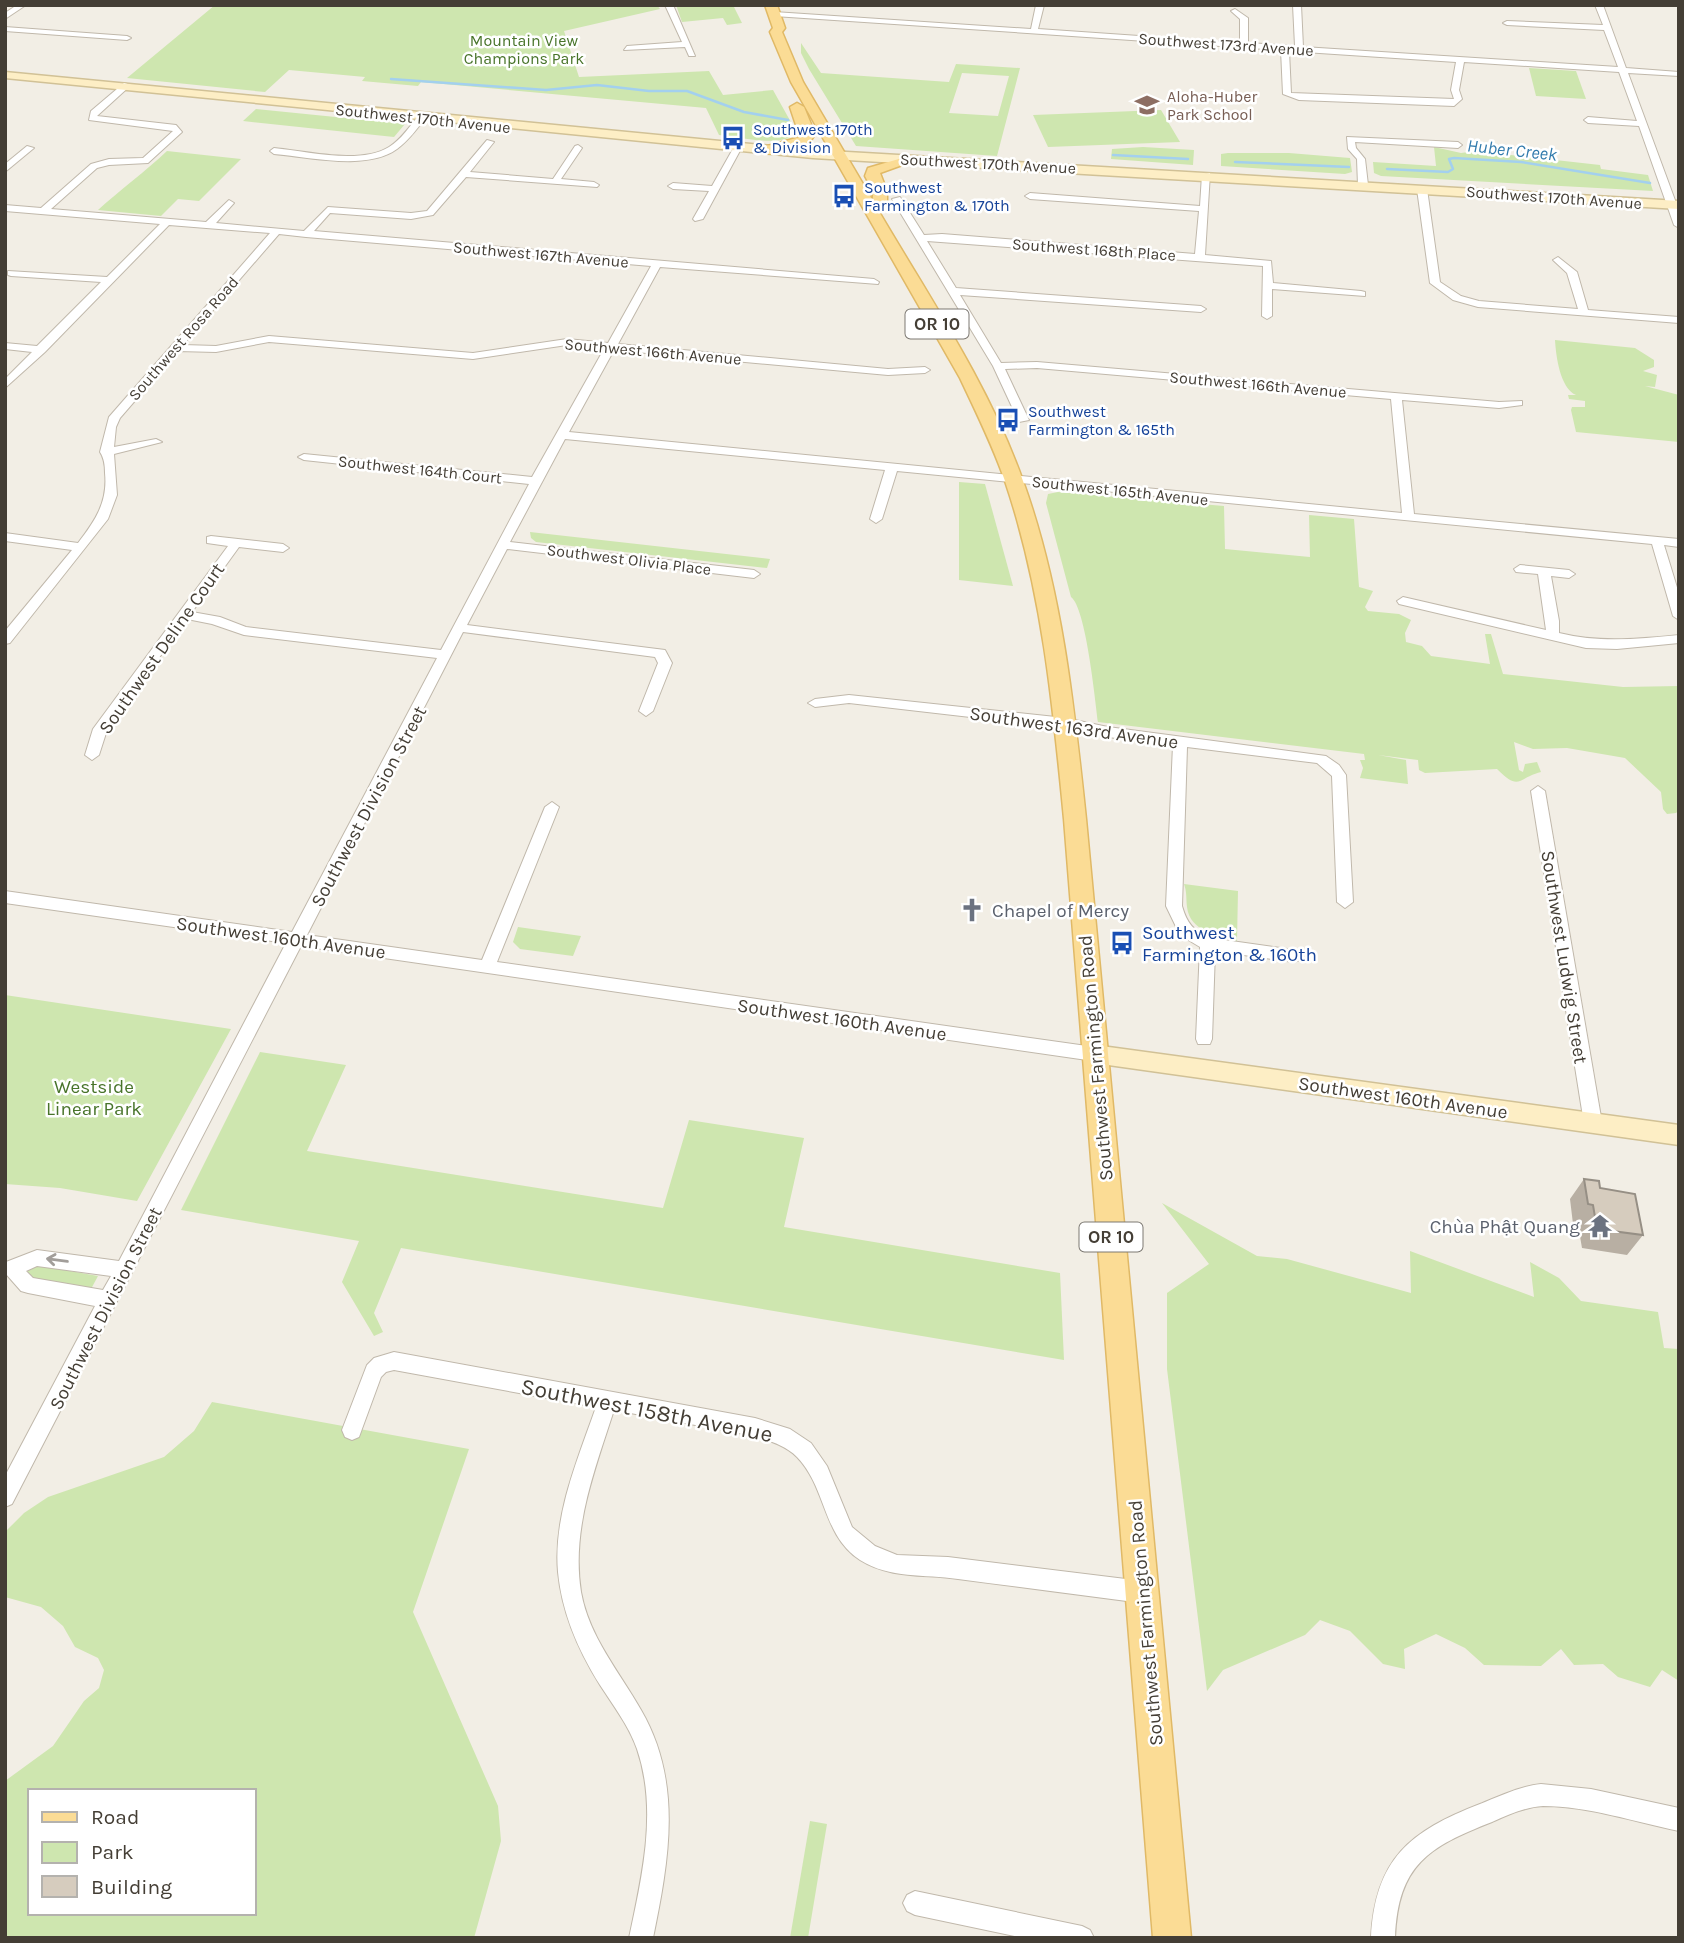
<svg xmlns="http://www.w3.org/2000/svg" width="1684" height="1943" font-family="Karla,sans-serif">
  <rect width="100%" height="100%" fill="#f2eee5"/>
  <g fill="#cee6af" fill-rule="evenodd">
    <path d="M 215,5 L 657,5 L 660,9 L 564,31 L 579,77 L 709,71 L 723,95 L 773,90 L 797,133 C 782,148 740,137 719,135 L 706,108 L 421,82 L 418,86 L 362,81 L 365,77 L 289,70 L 265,92 L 127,78 Z"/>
    <path d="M 676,5 L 733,5 L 742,23 L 727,25 L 723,18 L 682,22 Z"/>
    <path d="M 801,43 L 821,73 L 949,82 L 956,64 L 1020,68 L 997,156 L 856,146 L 809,69 L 801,53 ZM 962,73 L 1009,76 L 998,116 L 949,113 Z"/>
    <path d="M 1529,68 L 1576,71 L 1586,99 L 1536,96 Z"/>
    <path d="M 256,109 L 405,124 L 394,137 L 243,121 Z"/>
    <path d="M 1161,110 L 1180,142 L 1048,147 L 1033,115 Z"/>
    <path d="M 1143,147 L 1194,150 L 1193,165 L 1111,159 L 1112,149 Z"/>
    <path d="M 1434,147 L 1461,153 L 1476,151 L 1600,165 L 1601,169 L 1648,175 L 1653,191 L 1381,176 L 1374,173 L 1373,162 L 1436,166 Z"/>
    <path d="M 167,151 L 241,159 L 199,201 L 178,199 L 161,216 L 98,210 C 120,190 146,171 167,151 Z"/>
    <path d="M 1228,153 L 1289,153 L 1350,158 L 1352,172 L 1345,174 L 1221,166 L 1221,154 Z"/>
    <path d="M 1555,340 L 1635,348 L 1654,360 L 1654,367 L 1643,371 L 1657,375 L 1655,387 L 1645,386 L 1679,395 L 1679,442 L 1576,432 L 1571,410 L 1572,407 L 1585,407 L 1585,401 L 1569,399 L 1568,395 L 1576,395 C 1560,388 1556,356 1555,340 Z"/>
    <path d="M 959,482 L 985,484 L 1013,586 L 959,580 Z"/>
    <path d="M 1058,492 L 1224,506 L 1225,549 L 1310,557 L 1309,515 L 1354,519 L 1359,587 L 1373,591 L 1365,607 L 1368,611 L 1399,614 L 1411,620 L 1405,633 L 1406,642 L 1422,646 L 1431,656 L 1490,664 L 1485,634 L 1491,634 L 1503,674 L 1623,687 L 1679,686 L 1679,810 L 1676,813 L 1667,814 L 1663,809 L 1661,792 L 1625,758 L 1567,748 L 1533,749 L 1514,742 L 1519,770 L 1523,772 L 1525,764 L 1537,762 L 1541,772 C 1517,778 1520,792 1497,769 L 1425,773 L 1419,770 L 1418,760 L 1378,755 L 1406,760 L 1408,784 L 1360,778 L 1363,768 L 1360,760 L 1365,760 L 1364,754 L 1098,722 C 1095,699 1086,608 1071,597 L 1046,503 L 1048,494 Z"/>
    <path d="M 530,532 L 770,559 L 767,568 L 536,542 L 531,538 Z"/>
    <path d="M 1184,884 L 1238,891 L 1237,941 C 1218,935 1190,932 1187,907 C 1186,899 1187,892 1184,884 Z"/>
    <path d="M 518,927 L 581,936 L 573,956 L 520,949 L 513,942 Z"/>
    <path d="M 5,995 L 231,1029 L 137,1201 L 60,1188 L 5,1184 Z"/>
    <path d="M 260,1052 L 346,1065 L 307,1151 L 663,1208 L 689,1120 L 804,1138 L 784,1227 L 1060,1273 L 1064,1360 L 401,1248 L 374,1313 L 383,1332 L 374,1336 L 342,1282 L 359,1241 L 181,1210 Z"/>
    <path d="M 1162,1203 L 1257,1256 L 1287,1259 L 1411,1293 L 1410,1251 L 1534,1297 L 1530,1262 L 1559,1278 L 1581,1301 L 1658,1312 L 1664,1348 L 1679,1349 L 1679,1681 L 1662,1670 L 1650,1687 L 1618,1677 L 1603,1664 L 1574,1665 L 1561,1649 L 1541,1666 L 1484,1665 L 1465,1648 L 1436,1634 L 1404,1649 L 1405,1669 L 1383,1664 L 1350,1631 L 1320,1620 L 1305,1635 L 1223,1670 L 1207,1691 L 1167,1369 L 1167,1293 L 1209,1264 Z"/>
    <path d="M 31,1264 L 98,1276 L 91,1289 L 27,1278 L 24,1270 Z"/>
    <path d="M 212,1402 L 469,1449 L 413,1612 L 498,1806 L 501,1841 L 474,1938 L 5,1938 L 5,1781 L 53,1746 L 84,1701 L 99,1688 L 104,1670 L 98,1658 L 75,1647 L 63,1626 L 41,1607 L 5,1597 L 5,1532 L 24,1513 L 48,1497 L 164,1457 L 194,1431 ZM 30,1791 L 254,1791 L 254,1913 L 30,1913 Z"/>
    <path d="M 810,1821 L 827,1824 L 808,1938 L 790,1938 Z"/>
  </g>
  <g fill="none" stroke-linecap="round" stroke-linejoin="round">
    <g stroke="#a3d0ee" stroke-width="2.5">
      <path d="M 391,79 L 546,90 L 597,85 L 649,91 L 687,91 L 744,112 L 788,120"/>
      <path d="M 1113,155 L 1188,159"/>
      <path d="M 1235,162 L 1349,167"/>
      <path d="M 1387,169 L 1448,172 L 1453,169 L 1449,159 L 1454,158 L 1521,162 L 1650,183"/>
    </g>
    <g stroke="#c0b8ab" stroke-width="2">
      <g id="street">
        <path d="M 17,5 L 26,5 L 5,19 L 5,13 Z"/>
        <path d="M 665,5 L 673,5 L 695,56 L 689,56 L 685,47 L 624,50 L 627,46 L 682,42 Z"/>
        <path d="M 1036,5 L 1044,5 L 1038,29 L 1240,43 L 1240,19 L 1231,11 L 1235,9 L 1248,18 L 1248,43 L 1295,46 L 1293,5 L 1301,5 L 1303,47 L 1618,67 L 1604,30 L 1507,25 L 1503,23 L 1507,21 L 1603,25 L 1595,5 L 1603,5 L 1626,68 L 1679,72 L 1679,76 L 1628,73 L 1679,211 L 1679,228 L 1674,225 L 1639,126 L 1588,123 L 1584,120 L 1588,117 L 1637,121 L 1619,72 L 1464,62 L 1459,90 L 1462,99 L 1454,106 L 1299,100 L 1283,94 L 1281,50 L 774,16 L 770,14 L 774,12 L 1031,29 ZM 1289,51 L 1456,62 L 1451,90 L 1454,99 L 1291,93 Z"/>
        <path d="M 5,27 L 127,36 L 131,38 L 127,40 L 5,31 Z"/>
        <path d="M 124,83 L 131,85 L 97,116 L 176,125 L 182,132 L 148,163 L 109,165 L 97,168 L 51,209 L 206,222 L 229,200 L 234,203 L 216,223 L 304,231 L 328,207 L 411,213 L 427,211 L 487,140 L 494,142 L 470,172 L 553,179 L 575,146 L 578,145 L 582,148 L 561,179 L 594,182 L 599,185 L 597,187 L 466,177 L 433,215 L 411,219 L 330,213 L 314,231 L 874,279 L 879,282 L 878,284 L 660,267 L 618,344 L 888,369 L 925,367 L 930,370 L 925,373 L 888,375 L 614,350 L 569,432 L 1402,513 L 1391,399 L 1037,368 L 1005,369 L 1029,420 L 1019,422 L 993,366 L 892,199 L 900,197 L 924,235 L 942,234 L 1195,254 L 1199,211 L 1030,199 L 1025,196 L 1030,193 L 1200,206 L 1202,175 L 1210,173 L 1205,255 L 1271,261 L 1273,283 L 1361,291 L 1365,292 L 1365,296 L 1272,289 L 1272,316 L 1267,319 L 1262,316 L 1263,266 L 927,241 L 956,288 L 1201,306 L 1206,309 L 1201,312 L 960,295 L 1001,363 L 1037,362 L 1499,402 L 1522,401 L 1522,405 L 1499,408 L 1402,400 L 1414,514 L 1679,539 L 1679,547 L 1664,545 L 1679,594 L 1679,620 L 1673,616 L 1652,544 L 897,471 L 882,519 L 876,523 L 870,519 L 885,470 L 565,439 L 510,542 L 754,570 L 760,574 L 754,578 L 507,549 L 467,625 L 665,650 L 672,663 L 653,711 L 646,716 L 639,711 L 658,663 L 655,657 L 463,632 L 307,935 L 482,960 L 545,807 L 552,802 L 559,807 L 497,962 L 1094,1047 L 1100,1049 L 1102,1054 L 1100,1059 L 1094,1061 L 301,946 L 12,1504 L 5,1507 L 5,1476 L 95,1306 L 28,1293 L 21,1291 L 6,1274 L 6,1262 L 37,1250 L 119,1261 L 286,943 L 5,903 L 5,891 L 292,932 L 437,658 L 244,635 L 212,624 L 187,619 L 107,730 L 99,755 L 92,760 L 85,755 L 93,729 L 228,546 L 207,543 L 207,537 L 211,536 L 283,544 L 289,548 L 283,552 L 239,547 L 192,612 L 220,617 L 246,627 L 441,650 L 529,484 L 304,460 L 298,457 L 304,454 L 532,477 L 604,349 L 567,345 L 473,359 L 269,342 L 216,352 L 178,351 L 120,418 L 116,427 L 114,447 L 156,439 L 162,442 L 114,454 L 117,495 L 108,519 L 10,643 L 5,644 L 5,631 L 72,550 L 5,541 L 5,533 L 78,543 C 95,521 108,502 105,473 C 105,465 104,458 100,452 L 109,417 L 270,233 L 169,225 L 45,352 L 5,388 L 5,379 L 32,352 L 5,349 L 5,343 L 37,346 L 101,282 L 11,276 L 8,275 L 8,271 L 107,277 L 160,224 L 5,211 L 5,205 L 41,208 L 91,164 L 109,159 L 143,158 L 173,131 L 89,120 L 91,111 ZM 279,234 L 306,237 L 651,266 L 608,343 L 567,339 L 473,353 L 269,336 L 216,346 L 183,345 ZM 37,1266 L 111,1276 L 103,1290 L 33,1278 L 26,1271 Z"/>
        <path d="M 419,115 L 426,117 C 418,128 408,141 397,149 C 367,171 309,157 274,154 L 270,151 L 274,148 C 306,151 360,165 389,147 C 401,140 410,126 419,115 Z"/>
        <path d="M 1347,137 L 1458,142 L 1462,145 L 1458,148 L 1355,142 L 1356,148 L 1365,159 L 1368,185 L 1363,188 L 1358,185 L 1357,159 L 1348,149 Z"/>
        <path d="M 738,144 L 742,147 L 703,219 L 695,221 L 693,219 L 709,191 L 673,189 L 668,186 L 673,183 L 712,186 L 734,147 Z"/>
        <path d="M 27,146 L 34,148 L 5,172 L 5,164 Z"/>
        <path d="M 1422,186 L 1427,189 L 1440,282 L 1461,296 L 1479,301 L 1578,309 L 1567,273 L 1553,260 L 1558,257 L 1577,272 L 1588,310 L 1679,317 L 1679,323 L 1478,307 L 1453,300 L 1430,283 L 1417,189 Z"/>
        <path d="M 1520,565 L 1569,570 L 1575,574 L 1569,578 L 1551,576 L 1559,621 L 1559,633 C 1600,643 1637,639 1679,635 L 1679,643 L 1617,649 L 1586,648 L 1399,604 L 1397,601 L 1403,597 L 1546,630 L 1538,574 L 1516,572 L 1514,569 Z"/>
        <path d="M 849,695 L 1065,718 L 1108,727 L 1326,756 L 1339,765 L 1346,775 L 1353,902 L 1345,908 L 1337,902 L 1332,776 L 1317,763 L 1187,747 L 1182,906 C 1187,923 1193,931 1210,938 L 1294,950 L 1300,952 L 1302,956 L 1300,960 L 1294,962 L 1215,951 L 1212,1039 L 1210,1044 L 1198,1044 L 1196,1039 L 1200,947 L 1180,935 L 1166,906 L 1173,745 L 1108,737 L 1065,728 L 849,703 L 815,707 L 808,703 L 815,699 Z"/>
        <path d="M 1538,786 L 1545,791 L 1602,1123 L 1599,1128 L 1593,1130 L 1587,1128 L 1584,1123 L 1531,791 Z"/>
        <path d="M 394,1352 L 755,1418 L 790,1429 L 811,1443 L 827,1466 L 852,1527 L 875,1546 L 897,1555 L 948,1557 L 1142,1581 L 1149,1585 L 1153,1592 L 1149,1599 L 1142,1603 C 1081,1595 1019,1587 958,1579 C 924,1574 890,1579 860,1560 C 822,1535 827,1488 797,1457 C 786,1446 770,1441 755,1436 L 614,1410 C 595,1469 571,1529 581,1592 C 589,1637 619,1671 641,1710 C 683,1782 669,1860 653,1938 L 629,1938 C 642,1877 658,1810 637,1749 C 629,1726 613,1705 600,1685 C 578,1650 562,1613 558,1572 C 553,1515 578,1459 596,1407 L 394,1370 L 386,1372 L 381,1377 L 359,1437 L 352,1440 L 345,1437 L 342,1430 L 367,1365 L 374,1358 Z"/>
        <path d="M 1541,1784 L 1591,1789 L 1679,1808 L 1679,1831 C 1635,1822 1588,1806 1543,1806 C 1525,1807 1508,1815 1492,1822 C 1428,1847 1398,1865 1395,1938 L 1371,1938 C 1375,1859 1410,1831 1480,1804 C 1500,1796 1520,1786 1541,1784 Z"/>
        <path d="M 915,1891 L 1082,1926 L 1090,1930 L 1094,1938 L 1024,1938 L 915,1915 L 907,1911 L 903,1903 L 907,1895 Z"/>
      </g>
    </g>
    <g stroke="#d1c196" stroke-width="3">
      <g id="secondary">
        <path d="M 5,72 L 813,150 L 1679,201 L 1679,209 L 813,158 L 5,78 Z"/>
        <path d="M 1094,1045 L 1679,1125 L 1679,1145 L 1094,1063 L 1086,1060 L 1083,1054 L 1086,1048 Z"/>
      </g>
    </g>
    <g stroke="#e0b966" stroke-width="3">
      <g id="primary">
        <path d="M 765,5 L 777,5 L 785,28 L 782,32 L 803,82 L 873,201 L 873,191 L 865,176 L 868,168 L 909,156 L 916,160 L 880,173 L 887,191 L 887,206 L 878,210 C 929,297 989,385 1023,481 C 1062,589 1074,705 1086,819 L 1191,1938 L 1153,1938 L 1064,819 C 1053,705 1042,590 1005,481 C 993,446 976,412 960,378 L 791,82 L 770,32 L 773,28 Z"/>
        <path d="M 797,103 L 804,107 L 815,134 C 808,150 780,155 764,153 L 764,147 L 800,137 L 790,107 Z"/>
      </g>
    </g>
    <use href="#street" fill="#fff" fill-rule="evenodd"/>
    <use href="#secondary" fill="#fdeec5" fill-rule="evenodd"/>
    <use href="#primary" fill="#fbdc95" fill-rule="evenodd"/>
  </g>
  <path fill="#b8afa3" d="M 1584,1179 L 1600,1188 L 1643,1235 L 1627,1255 L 1582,1248 L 1578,1225 L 1573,1224 L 1570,1199 Z"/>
  <path fill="#d6ccbe" stroke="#968f85" stroke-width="2" d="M 1584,1179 L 1599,1181 L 1600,1188 L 1635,1194 L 1643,1235 L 1597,1229 L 1593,1205 L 1588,1204 Z"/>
  <defs><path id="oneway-shaft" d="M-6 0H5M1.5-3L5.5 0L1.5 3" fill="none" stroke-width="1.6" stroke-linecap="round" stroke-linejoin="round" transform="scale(1.75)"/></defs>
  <use stroke="#a29e9a" href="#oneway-shaft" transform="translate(57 1260) rotate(-172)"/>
  <defs>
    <g id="school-bare" transform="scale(1.89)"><path d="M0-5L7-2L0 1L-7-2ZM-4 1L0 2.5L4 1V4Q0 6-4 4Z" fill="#8d6e63" stroke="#fff" stroke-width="2.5" paint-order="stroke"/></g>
    <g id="bus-bare" transform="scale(1.89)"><path d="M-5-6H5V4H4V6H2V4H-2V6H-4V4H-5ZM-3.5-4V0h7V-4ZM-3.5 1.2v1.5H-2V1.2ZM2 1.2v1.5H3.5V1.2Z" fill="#1a4fb4" stroke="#fff" stroke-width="2.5" paint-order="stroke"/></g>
    <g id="church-bare" transform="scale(1.89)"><path d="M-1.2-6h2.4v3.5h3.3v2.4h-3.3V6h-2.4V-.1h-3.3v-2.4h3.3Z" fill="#6b7280" stroke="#fff" stroke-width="2.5" paint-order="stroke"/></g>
    <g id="temple-bare" transform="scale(1.89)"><path d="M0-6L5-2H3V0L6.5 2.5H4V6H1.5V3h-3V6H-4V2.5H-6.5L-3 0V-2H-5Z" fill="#6b7280" stroke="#fff" stroke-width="2.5" paint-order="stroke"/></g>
  </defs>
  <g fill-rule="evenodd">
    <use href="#school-bare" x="1147" y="105"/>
    <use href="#bus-bare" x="733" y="138"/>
    <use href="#bus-bare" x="844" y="196"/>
    <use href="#bus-bare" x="1008" y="420"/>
    <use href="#church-bare" x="972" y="910"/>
    <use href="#bus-bare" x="1122" y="943"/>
    <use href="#temple-bare" x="1600" y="1226"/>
  </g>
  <g text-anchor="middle" stroke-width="5" stroke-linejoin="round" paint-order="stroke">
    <g font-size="16" fill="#48742a" stroke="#fff">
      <text x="524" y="46">Mountain View<tspan x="524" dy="18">Champions Park</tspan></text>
    </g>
    <g font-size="16" fill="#443e35" stroke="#fff">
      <text transform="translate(1226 44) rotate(4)" y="6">Southwest 173rd Avenue</text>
      <text transform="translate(423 118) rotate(6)" y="6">Southwest 170th Avenue</text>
      <text transform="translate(988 163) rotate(3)" y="6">Southwest 170th Avenue</text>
      <text transform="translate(1554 197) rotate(4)" y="6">Southwest 170th Avenue</text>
      <text transform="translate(1094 249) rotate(4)" y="6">Southwest 168th Place</text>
      <text transform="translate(541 254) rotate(5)" y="6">Southwest 167th Avenue</text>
      <text transform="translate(183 338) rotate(-49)" y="6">Southwest Rosa Road</text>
      <text transform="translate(653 351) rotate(5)" y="6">Southwest 166th Avenue</text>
      <text transform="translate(1258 384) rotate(5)" y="6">Southwest 166th Avenue</text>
      <text transform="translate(420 469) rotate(6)" y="6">Southwest 164th Court</text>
      <text transform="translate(1120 490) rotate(6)" y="6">Southwest 165th Avenue</text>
      <text transform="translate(629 559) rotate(7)" y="6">Southwest Olivia Place</text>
    </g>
    <g font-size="16" fill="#785e54" stroke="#fff" text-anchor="start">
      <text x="1167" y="102">Aloha-Huber<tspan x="1167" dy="18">Park School</tspan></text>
    </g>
    <g font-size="16" fill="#164399" stroke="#fff" text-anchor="start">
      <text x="753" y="135">Southwest 170th<tspan x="753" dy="18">&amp; Division</tspan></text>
      <text x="864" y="193">Southwest<tspan x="864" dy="18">Farmington &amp; 170th</tspan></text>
      <text x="1028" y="417">Southwest<tspan x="1028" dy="18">Farmington &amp; 165th</tspan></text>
    </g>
    <g font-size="18" font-style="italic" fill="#327bad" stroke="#fff">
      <text transform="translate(1512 150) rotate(6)" y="6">Huber Creek</text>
    </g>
    <g fill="#fff" stroke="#7c7872" stroke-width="2">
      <rect x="905.5" y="309.5" width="63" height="29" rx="5"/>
      <rect x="1079.5" y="1222.5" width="63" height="29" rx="5"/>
    </g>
    <g font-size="18" font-weight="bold" fill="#443e35">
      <text x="937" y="330">OR 10</text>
      <text x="1111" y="1243">OR 10</text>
    </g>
    <g font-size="19" fill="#443e35" stroke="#fff">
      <text transform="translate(161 648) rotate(-55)" y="7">Southwest Deline Court</text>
      <text transform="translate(1074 727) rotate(8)" y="7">Southwest 163rd Avenue</text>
      <text transform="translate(368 806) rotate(-62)" y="7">Southwest Division Street</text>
      <text transform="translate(281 937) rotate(8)" y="7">Southwest 160th Avenue</text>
      <text transform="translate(1565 957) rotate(81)" y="7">Southwest Ludwig Street</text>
      <text transform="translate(842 1019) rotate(8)" y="7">Southwest 160th Avenue</text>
      <text transform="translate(1095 1058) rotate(-95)" y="7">Southwest Farmington Road</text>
      <text transform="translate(1403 1097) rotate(8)" y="7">Southwest 160th Avenue</text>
      <text transform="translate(105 1308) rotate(-63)" y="7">Southwest Division Street</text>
      <text transform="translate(1145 1623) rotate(-95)" y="7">Southwest Farmington Road</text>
    </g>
    <g font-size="19" fill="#5b616d" stroke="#fff" text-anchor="start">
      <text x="992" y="917">Chapel of Mercy</text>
      <text x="1580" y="1233" text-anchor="end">Chùa Phật Quang</text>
    </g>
    <g font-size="19" fill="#164399" stroke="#fff" text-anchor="start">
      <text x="1142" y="939">Southwest<tspan x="1142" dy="22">Farmington &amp; 160th</tspan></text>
    </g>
    <g font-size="19" fill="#48742a" stroke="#fff">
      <text x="94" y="1093">Westside<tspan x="94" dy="22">Linear Park</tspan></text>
    </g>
    <g font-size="23" fill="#443e35" stroke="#fff">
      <text transform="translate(647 1410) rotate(11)" y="8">Southwest 158th Avenue</text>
    </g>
  </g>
  <rect width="1684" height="1943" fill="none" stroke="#443e35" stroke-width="14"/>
  <rect x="28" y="1789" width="228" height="126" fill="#ffffff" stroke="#b4b2ae" stroke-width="2"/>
  <rect x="42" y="1812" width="35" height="10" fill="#fbdc95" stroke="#b4b2ae" stroke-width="2"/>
  <text x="91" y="1824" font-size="21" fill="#443e35">Road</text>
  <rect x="42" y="1842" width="35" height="21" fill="#cee6af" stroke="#b4b2ae" stroke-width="2"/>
  <text x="91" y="1859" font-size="21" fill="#443e35">Park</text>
  <rect x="42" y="1876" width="35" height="21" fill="#d6ccbe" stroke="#b4b2ae" stroke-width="2"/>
  <text x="91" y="1894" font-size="21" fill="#443e35">Building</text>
</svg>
